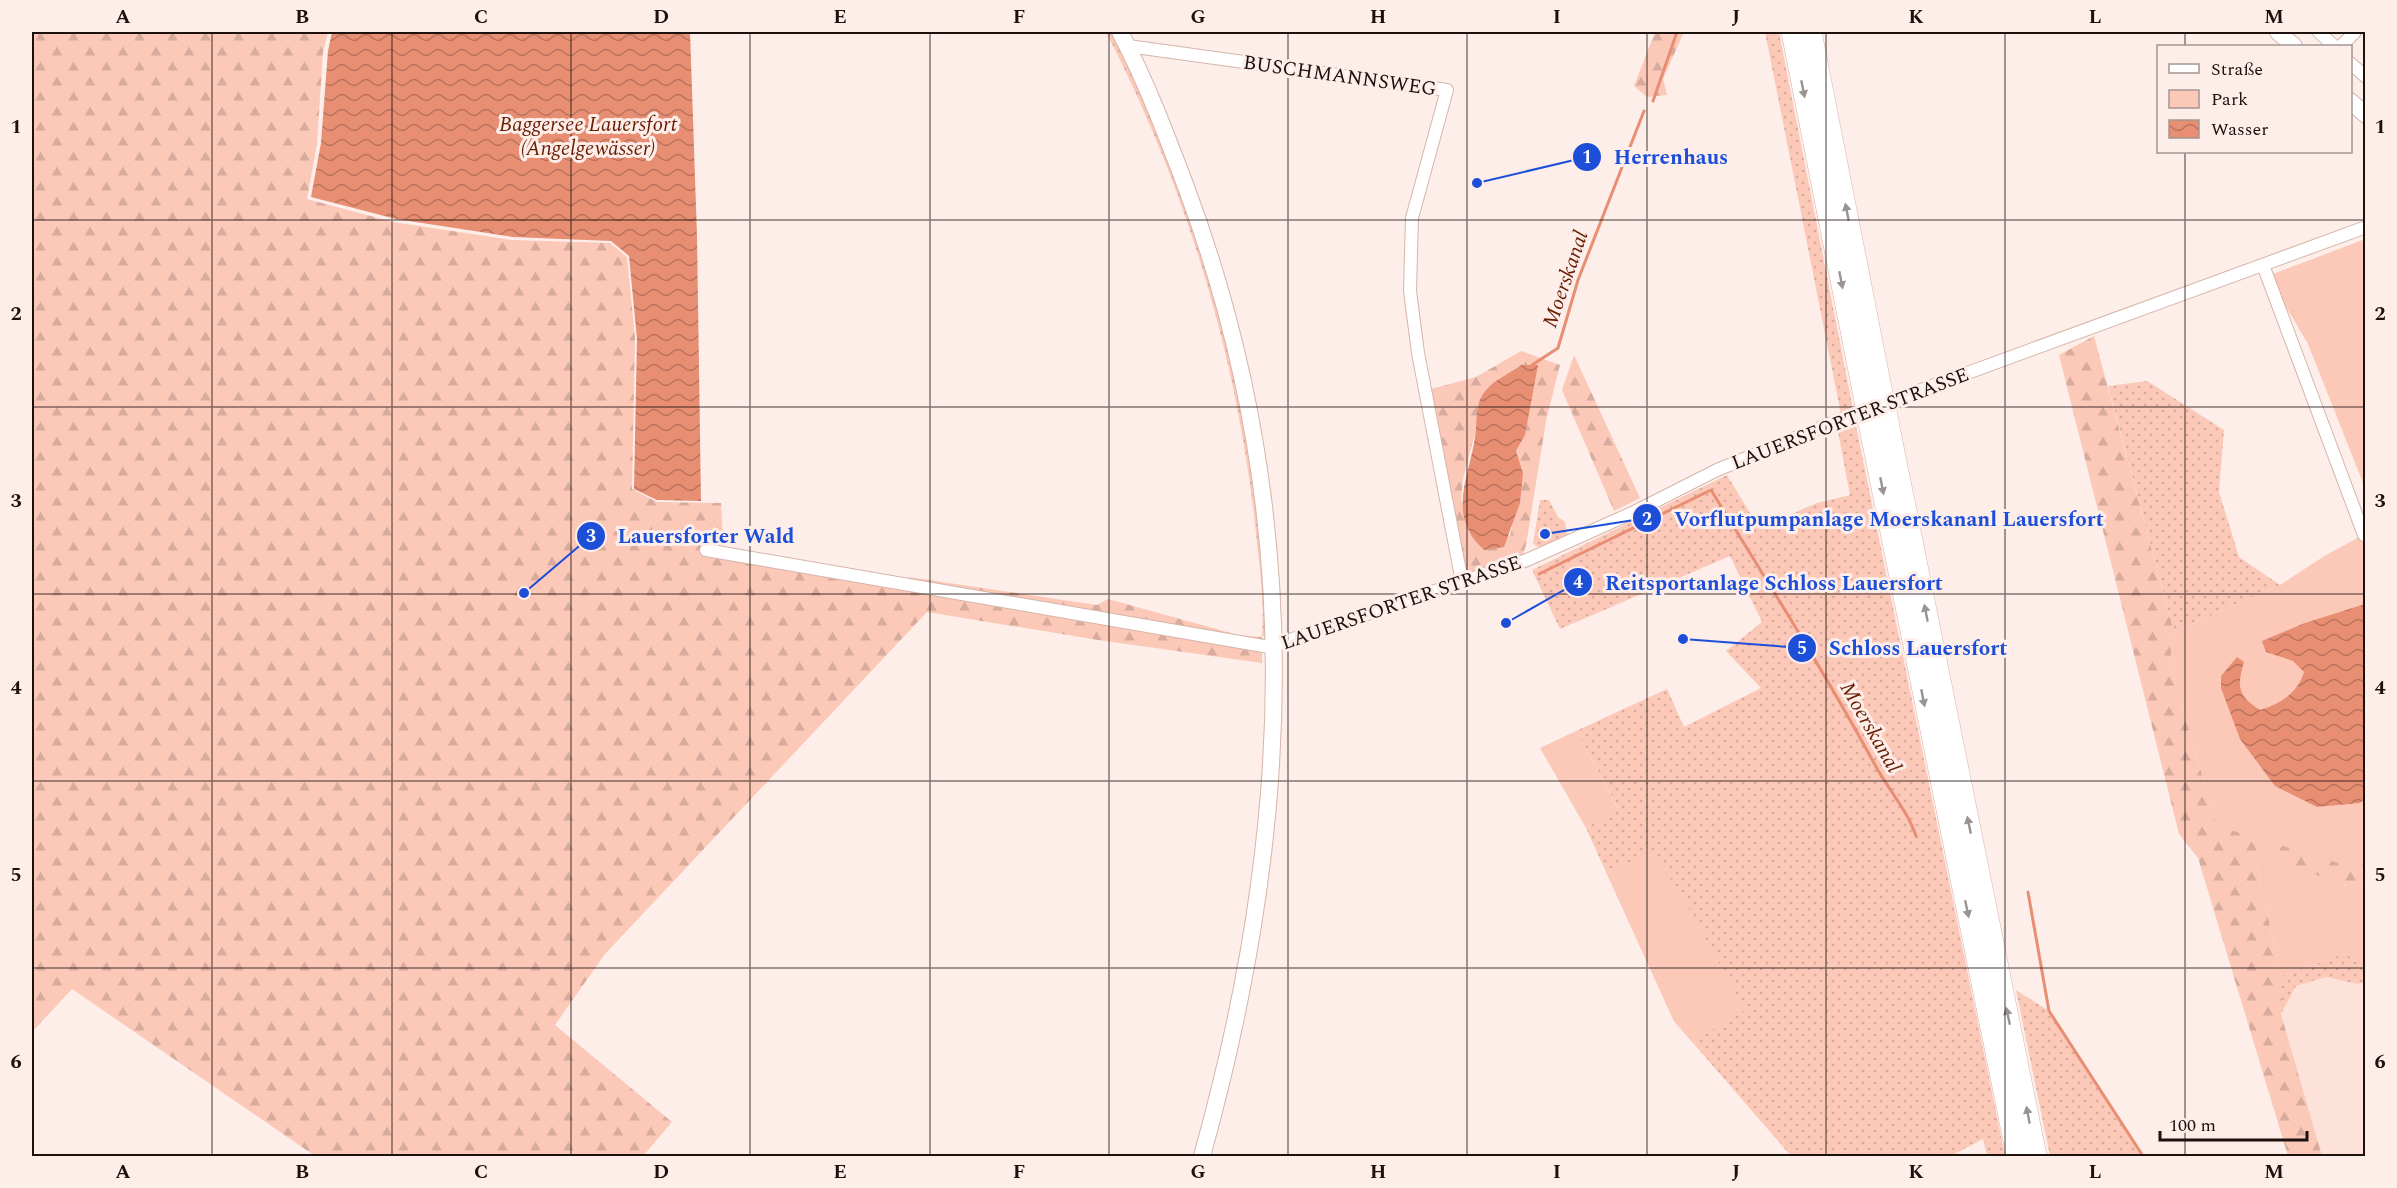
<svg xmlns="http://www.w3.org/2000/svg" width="2397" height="1188" font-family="Spectral,serif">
  <defs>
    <pattern id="grass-dots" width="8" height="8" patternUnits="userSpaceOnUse" patternTransform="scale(1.5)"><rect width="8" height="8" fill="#fcc8b8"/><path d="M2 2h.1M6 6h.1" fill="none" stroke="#d7ab9d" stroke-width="1.8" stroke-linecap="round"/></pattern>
    <pattern id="forest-firs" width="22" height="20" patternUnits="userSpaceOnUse" patternTransform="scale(1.5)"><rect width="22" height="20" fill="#fcc8b8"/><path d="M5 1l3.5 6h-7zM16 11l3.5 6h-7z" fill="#d7ab9d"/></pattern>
    <pattern id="water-waves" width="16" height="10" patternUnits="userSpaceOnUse" patternTransform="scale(1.5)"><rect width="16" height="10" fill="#e78e73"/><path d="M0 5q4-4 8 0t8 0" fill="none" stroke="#ba735d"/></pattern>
  </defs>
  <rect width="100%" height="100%" fill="#fdeeea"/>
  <path fill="#fde2da" d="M 2326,977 L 2357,984 L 2365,982 L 2365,1156 L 2322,1156 L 2281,1014 L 2296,986 Z"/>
  <g fill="url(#grass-dots)">
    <path d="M 1106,32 L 1115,32 L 1195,225 L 1244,406 L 1265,548 L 1265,635 L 1262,637 C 1265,597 1258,555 1254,515 C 1234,346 1184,183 1106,32 Z"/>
    <path d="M 1765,32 L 1779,32 L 1853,409 L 1841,414 Z"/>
    <path d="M 2147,381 L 2224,430 L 2219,492 L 2239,557 L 2280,585 L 2174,632 L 2108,386 Z"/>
    <path d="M 1856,426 L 2005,1156 L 1987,1156 L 1983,1139 L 1951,1156 L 1791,1156 L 1674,1021 L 1586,828 L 1618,808 L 1576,731 L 1667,689 L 1684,727 L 1761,688 L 1726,651 L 1762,622 L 1730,556 L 1560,629 L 1532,570 L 1727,475 L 1759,528 L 1817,503 L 1850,495 L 1838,432 Z"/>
    <path d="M 1540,500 L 1549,500 L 1558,517 L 1565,522 L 1567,535 L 1542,549 L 1533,544 Z"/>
    <path d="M 2346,953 L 2365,970 L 2365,982 L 2357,984 L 2326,977 L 2296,986 L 2281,1014 L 2281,976 Z"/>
    <path d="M 2016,990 L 2049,1011 L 2143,1156 L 2050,1156 Z"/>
  </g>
  <g fill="url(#forest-firs)" fill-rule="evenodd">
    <path d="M 32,32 L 328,32 L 323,52 L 317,144 L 307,199 L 393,222 L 512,240 L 610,243 L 627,257 L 635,338 L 632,489 L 657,502 L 721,503 L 724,558 L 903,587 L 909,577 L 1097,605 L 1108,599 L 1238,635 L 1262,637 L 1262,663 L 1098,640 L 927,612 L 605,954 L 555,1025 L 672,1122 L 643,1156 L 315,1156 L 72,989 L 32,1032 Z"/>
    <path d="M 1655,32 L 1684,32 L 1663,79 L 1667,95 L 1647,97 L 1634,86 Z"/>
    <path d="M 2094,336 L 2174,632 L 2170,664 L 2217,826 L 2365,859 L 2365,880 L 2347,886 L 2256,862 L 2281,976 L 2281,1014 L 2322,1156 L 2288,1156 L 2198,858 L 2179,834 L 2059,355 Z"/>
    <path d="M 1521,351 L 1560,365 L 1546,421 L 1526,545 L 1522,557 L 1471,574 L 1465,573 L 1431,389 L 1476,377 ZM 1521,365 C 1527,398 1535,421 1516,451 L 1523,473 L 1510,536 L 1469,532 L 1461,499 L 1463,479 L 1487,388 Z"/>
    <path d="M 1574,355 L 1640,498 L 1614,511 L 1562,390 Z"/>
  </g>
  <g fill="#fcc8b8">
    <path d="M 2365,239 L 2365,488 L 2308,344 L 2282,300 L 2273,274 Z"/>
    <path d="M 2365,534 L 2365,859 L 2348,866 L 2217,826 L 2170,664 L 2174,632 L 2280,585 L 2326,555 Z"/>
    <path d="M 1576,731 L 1618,809 L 1586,828 L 1540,748 Z"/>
    <path d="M 1651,851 L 1680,892 L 1745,1010 L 1692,1042 L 1674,1021 L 1607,874 Z"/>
    <path d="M 2266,856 L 2346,886 L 2365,880 L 2365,970 L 2346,953 L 2281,976 L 2256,862 Z"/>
  </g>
  <g fill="url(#water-waves)">
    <path d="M 332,32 L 690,32 L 697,236 L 701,501 L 657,500 L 634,489 L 637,339 L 629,256 L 611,241 L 513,237 L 396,219 L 311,197 L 321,143 L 328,51 Z"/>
    <path d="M 1521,365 L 1538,365 L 1525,435 L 1516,451 L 1523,473 L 1520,503 L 1504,547 L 1484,550 C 1446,515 1469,479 1475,437 C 1478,421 1474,402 1487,389 C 1493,381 1512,372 1521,365 Z"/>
    <path d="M 2365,604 L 2365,799 L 2360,803 L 2317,807 L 2275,786 L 2240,739 L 2221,688 L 2221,676 L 2237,657 L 2244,662 C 2237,686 2237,696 2260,710 C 2280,704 2298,693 2304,672 L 2293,661 L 2266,652 L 2262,641 L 2305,623 Z"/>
  </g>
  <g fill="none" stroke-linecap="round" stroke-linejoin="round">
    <g stroke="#e78e73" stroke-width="3">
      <path d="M 1653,101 L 1677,32"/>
      <path d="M 1532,365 L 1558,348 L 1578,280 L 1644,111"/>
      <path d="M 1539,574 L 1711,490 C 1767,581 1824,671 1875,765 C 1888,789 1907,810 1916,836"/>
      <path d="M 2028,892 L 2049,1011 L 2143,1156"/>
    </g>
    <g stroke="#d6b5aa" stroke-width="14">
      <g id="minor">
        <path d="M 2319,32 L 2334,46"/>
        <path d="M 1128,46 L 1447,90 L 1412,218 L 1410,291 L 1418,353 L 1462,582"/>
        <path d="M 2341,46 L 2355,32"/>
        <path d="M 2350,63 L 2366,77"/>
        <path d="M 2263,265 L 2364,535"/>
        <path d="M 706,550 L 1269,647 L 1527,560 L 1632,513 L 1717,470 L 1839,420 L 2366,227"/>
      </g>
    </g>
    <g stroke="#d6b5aa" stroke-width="18">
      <g id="secondary">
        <path d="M 1120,32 C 1146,81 1166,134 1186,187 C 1307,511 1294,827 1202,1156"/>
        <path d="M 2278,32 L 2294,46"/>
        <path d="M 2350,101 L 2366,115"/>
      </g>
    </g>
    <g stroke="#d6b5aa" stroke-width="22">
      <g id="motorway">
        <path d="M 1792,32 L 1865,401"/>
        <path d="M 1811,32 L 1882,393"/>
        <path d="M 1888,422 L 2036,1156"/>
        <path d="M 1870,428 L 2017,1156"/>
      </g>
    </g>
    <use href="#minor" stroke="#fff" stroke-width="12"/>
    <use href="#secondary" stroke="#fff" stroke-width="16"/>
    <use href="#motorway" stroke="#fff" stroke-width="21"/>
    <g stroke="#d6b5aa" stroke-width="22" stroke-linecap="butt">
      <g id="motorway-bridge">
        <path d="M 1882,393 L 1888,422"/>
        <path d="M 1865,401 L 1870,428"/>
      </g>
    </g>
    <use href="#motorway-bridge" stroke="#fff" stroke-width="21"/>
  </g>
  <defs><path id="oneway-solid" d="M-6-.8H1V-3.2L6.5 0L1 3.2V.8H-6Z" transform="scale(1.5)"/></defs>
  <g fill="#999492">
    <use href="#oneway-solid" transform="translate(1803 89) rotate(79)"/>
    <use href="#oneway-solid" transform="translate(1847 212) rotate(-101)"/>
    <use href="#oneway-solid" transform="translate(1841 280) rotate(79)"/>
    <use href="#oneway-solid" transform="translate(1882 486) rotate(79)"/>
    <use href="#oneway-solid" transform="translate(1926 613) rotate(-101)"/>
    <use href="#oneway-solid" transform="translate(1923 698) rotate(79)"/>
    <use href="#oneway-solid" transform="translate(1969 825) rotate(-102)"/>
    <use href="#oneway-solid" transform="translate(1967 909) rotate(78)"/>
    <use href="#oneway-solid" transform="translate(2008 1016) rotate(-102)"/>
    <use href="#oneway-solid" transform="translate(2028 1115) rotate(-101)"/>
  </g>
  <path fill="none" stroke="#1c110d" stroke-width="1.5" stroke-opacity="0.55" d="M 212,32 L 212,1156M 392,32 L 392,1156M 571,32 L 571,1156M 750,32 L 750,1156M 930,32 L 930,1156M 1109,32 L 1109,1156M 1288,32 L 1288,1156M 1467,32 L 1467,1156M 1647,32 L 1647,1156M 1826,32 L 1826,1156M 2005,32 L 2005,1156M 2185,32 L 2185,46M 2185,152 L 2185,1156M 32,220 L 2366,220M 32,407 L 2366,407M 32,594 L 2366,594M 32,781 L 2366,781M 32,968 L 2366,968"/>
  <g text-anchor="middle" stroke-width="6" stroke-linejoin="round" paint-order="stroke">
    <g font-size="20" fill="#1c110d" stroke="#fdeeea">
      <text transform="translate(1340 75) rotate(8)" y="7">BUSCHMANNSWEG</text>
      <text transform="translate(1850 418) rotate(-21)" y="7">LAUERSFORTER STRASSE</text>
      <text transform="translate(1401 602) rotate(-19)" y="7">LAUERSFORTER STRASSE</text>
    </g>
    <g font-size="21" font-style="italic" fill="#6a1c00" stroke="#fdeeea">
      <text x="588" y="131">Baggersee Lauersfort<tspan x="588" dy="24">(Angelgewässer)</tspan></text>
      <text transform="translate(1565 279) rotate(-71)" y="7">Moerskanal</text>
      <text transform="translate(1871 727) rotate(60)" y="7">Moerskanal</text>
    </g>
  </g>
  <path fill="none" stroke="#1d4ed8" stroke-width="2" d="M1477 183L1587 157M1545 534L1647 518M524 593L591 536M1506 623L1578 582M1683 639L1802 648"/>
  <g fill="#1d4ed8" stroke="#fdeeea" stroke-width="2">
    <circle cx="1477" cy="183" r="6"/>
    <circle cx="1545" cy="534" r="6"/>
    <circle cx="524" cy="593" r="6"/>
    <circle cx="1506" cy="623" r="6"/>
    <circle cx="1683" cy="639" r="6"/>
    <circle cx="1587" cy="157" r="15"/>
    <circle cx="1647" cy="518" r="15"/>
    <circle cx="591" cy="536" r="15"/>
    <circle cx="1578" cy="582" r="15"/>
    <circle cx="1802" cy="648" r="15"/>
  </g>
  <g font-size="18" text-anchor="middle" font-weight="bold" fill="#fff">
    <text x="1587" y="163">1</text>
    <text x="1647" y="525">2</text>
    <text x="591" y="542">3</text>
    <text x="1578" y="588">4</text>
    <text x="1802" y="654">5</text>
  </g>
  <g font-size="21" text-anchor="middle" font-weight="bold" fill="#1d4ed8" stroke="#fdeeea" stroke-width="6" stroke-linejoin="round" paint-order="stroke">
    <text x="1671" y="164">Herrenhaus</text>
    <text x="1889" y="526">Vorflutpumpanlage Moerskananl Lauersfort</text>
    <text x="706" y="543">Lauersforter Wald</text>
    <text x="1774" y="590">Reitsportanlage Schloss Lauersfort</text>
    <text x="1918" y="655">Schloss Lauersfort</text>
  </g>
  <rect width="2397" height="1188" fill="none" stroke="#fdeeea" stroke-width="66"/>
  <rect x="2157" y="45" width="195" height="108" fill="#fdeeea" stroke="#a39692" stroke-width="1.5"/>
  <rect x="2169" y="64" width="30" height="9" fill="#ffffff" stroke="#a39692" stroke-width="1.5"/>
  <text x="2211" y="75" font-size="18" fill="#1c110d">Straße</text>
  <rect x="2169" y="90" width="30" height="18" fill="#fcc8b8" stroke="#a39692" stroke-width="1.5"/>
  <text x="2211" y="105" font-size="18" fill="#1c110d">Park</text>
  <rect x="2169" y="120" width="30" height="18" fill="url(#water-waves)" stroke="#a39692" stroke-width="1.5"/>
  <text x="2211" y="135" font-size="18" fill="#1c110d">Wasser</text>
  <path d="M2160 1131v9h147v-9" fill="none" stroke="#1c110d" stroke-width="3"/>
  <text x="2169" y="1131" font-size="18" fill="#1c110d" stroke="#fdeeea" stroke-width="4.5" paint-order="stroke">100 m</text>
  <rect x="33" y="33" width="2331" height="1122" fill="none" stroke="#1c110d" stroke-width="2"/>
  <g font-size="20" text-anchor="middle" font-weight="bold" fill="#1c110d">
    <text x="123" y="23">A</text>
    <text x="302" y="23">B</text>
    <text x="481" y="23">C</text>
    <text x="661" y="23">D</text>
    <text x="840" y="23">E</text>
    <text x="1019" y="23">F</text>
    <text x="1198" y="23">G</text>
    <text x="1378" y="23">H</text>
    <text x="1557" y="23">I</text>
    <text x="1736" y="23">J</text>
    <text x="1916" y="23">K</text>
    <text x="2095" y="23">L</text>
    <text x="2274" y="23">M</text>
    <text x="16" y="133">1</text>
    <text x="2380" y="133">1</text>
    <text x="16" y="320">2</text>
    <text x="2380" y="320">2</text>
    <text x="16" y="507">3</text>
    <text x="2380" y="507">3</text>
    <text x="16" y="694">4</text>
    <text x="2380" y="694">4</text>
    <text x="16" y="881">5</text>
    <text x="2380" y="881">5</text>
    <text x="16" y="1068">6</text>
    <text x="2380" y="1068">6</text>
    <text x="123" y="1178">A</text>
    <text x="302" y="1178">B</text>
    <text x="481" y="1178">C</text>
    <text x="661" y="1178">D</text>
    <text x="840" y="1178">E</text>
    <text x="1019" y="1178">F</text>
    <text x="1198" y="1178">G</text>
    <text x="1378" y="1178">H</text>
    <text x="1557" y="1178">I</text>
    <text x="1736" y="1178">J</text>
    <text x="1916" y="1178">K</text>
    <text x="2095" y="1178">L</text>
    <text x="2274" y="1178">M</text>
  </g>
</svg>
